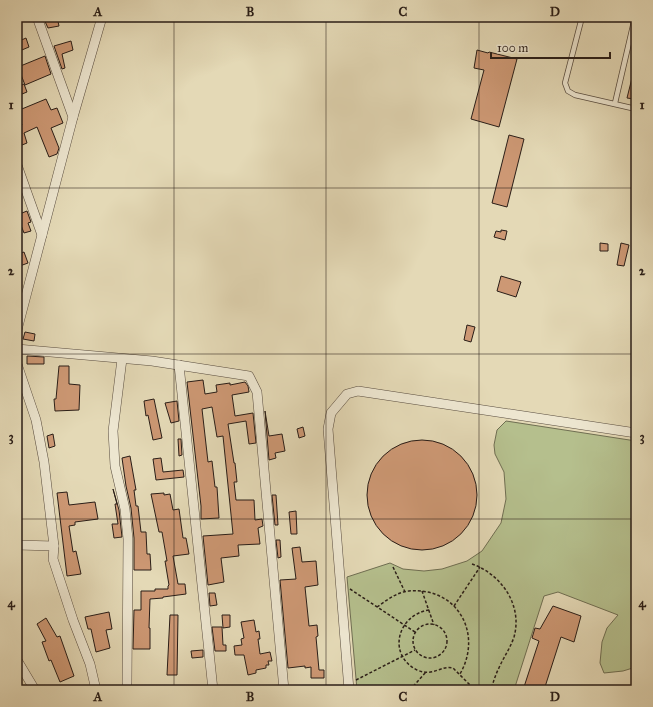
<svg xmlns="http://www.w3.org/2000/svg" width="653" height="707" font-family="'IM FELL Great Primer',serif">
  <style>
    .green { fill: #b5bf8d; stroke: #6f6e52 }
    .building { fill: #cd9874; stroke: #291d17 }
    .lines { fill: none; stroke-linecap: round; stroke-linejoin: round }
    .lane-casing { stroke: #584c3f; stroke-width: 6 }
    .street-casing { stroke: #584c3f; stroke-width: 10 }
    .path { stroke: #291d17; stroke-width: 1.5; stroke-dasharray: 3 2; stroke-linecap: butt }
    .lane { stroke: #ede6d0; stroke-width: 4.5 }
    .street { stroke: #ede6d0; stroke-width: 9 }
    .grid { fill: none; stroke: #291d17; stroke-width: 1; stroke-opacity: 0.55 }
    .neatline { fill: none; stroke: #291d17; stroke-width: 1.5 }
    .grid-label { font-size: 13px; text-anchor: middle; font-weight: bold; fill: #291d17 }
  </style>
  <rect width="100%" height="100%" fill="#e4d9b6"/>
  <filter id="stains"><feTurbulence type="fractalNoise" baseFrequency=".005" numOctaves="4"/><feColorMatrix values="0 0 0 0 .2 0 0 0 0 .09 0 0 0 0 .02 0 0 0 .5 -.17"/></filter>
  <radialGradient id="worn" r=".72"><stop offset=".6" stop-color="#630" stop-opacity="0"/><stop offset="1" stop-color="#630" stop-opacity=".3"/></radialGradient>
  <path class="green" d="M506,421L636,441V667L623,671L604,673L600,663L602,642L607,628L618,615L558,592L544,596L514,690H357L347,577L390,563L403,569L424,571L442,569L467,561L482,551L501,523L506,499L504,472L495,454L494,445L497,430Z"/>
  <g class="building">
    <path d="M43,17H57L59,26L48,28Z"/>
    <path d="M26,38L29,47L17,52V42Z"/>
    <path d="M71,41L73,50L62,54L65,68L62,69L54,46Z"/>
    <path d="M477,50L488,53L489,52L517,59L499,127L471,119L484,70L474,68Z"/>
    <path d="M45,56L51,74L25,85L18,67Z"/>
    <path d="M634,70L636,71V89L634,99L627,98Z"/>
    <path d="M24,84L27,92L17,96V87Z"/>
    <path d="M46,99L51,110L57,108L63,123L51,128L59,148L57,154L49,157L37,127L24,133L27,143L17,147V117L21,125H22L17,111Z"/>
    <path d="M509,135L524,139L507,207L492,203Z"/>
    <path d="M27,211L31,222L28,223L31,231L24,233L17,215Z"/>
    <path d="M501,230L507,231L505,240L494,237L496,231L501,232Z"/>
    <path d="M600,243L608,244V251H600Z"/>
    <path d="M621,243L629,245L624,266L617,265Z"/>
    <path d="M24,252L28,263L17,267V255Z"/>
    <path d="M501,276L521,282L516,297L497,291Z"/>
    <path d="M467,325L475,327L471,342L464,340Z"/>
    <path d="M25,332L35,334L34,341L23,339Z"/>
    <path d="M27,356L44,357V364H27Z"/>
    <path d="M59,366H69V384L80,385L79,410L55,411L54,399H56Z"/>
    <path d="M203,380L205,394L217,392L216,385L230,383V385L245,382L248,386L249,392L232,395L235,416L253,413L256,443L249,444L246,421L228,424L234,463H235L237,482H234L236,500H254L255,520L262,519L263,526L258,528L260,544L238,545L239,556L221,558L224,582L208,585L203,536L233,534L223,436L217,437L212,407L202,409L208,462L212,461L215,487H217L219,518L201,519V506L187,382Z"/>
    <path d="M154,399L162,438L153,440L148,415L146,416L144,401Z"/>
    <path d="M177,401L179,421L171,423L165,403Z"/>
    <path d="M265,411L269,436L282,434L285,451L275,453L276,458L269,460Z"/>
    <path d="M303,427L305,436L299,438L297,429Z"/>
    <path d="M53,434L55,446L49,448L47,436Z"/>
    <path d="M178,439H181L182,455L179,456Z"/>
    <circle cx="422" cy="495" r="55"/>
    <path d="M130,456L136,490H134L136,506H138L141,532H146L147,554H150L151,570H134V538L131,508L126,486L122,458Z"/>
    <path d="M161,458L163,472L183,470L184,477L156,480L153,459Z"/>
    <path d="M113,489L119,510L122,537L114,538L112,524H118L115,504H117Z"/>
    <path d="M67,492L69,505L95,502L98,519L75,522V525L69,526L73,552L76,551L81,574L67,576L57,493Z"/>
    <path d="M164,493V495L170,494L173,510L179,509L183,538H186L189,554L173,556L178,584H185L186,594L163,597V598L150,599L149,628H150V649H133L134,610H141V591H155V589H168V586L169,585L165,561H167L162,532H159L151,494Z"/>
    <path d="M272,495H276L278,525H275Z"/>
    <path d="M296,511L297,534H291L289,512Z"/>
    <path d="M276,540H280L281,557L278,558Z"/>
    <path d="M300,547L302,562L316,561L318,585L305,587L309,626L317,625L318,636L316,637L319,670H324V678H311V667L305,668V666L288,668L280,580L296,579L292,548Z"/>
    <path d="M209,593H215L217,605L210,606Z"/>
    <path d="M553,606L581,616L574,642L561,637L544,690H523L539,641L532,638L535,628L540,629Z"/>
    <path d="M109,612L112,629L106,630L110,648L96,652L91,629H88L85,617Z"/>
    <path d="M170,615H178L177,675H167Z"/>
    <path d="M222,615H230V627L223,628Z"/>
    <path d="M46,618L57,637L60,636L74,676L60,682L51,660L49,661L42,642L46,641L37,624Z"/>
    <path d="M254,620L256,632L259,631L260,639H258L260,654L270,652L272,661H268L269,665H266V668L256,670V673L248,675L244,655H235L234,646L242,645L241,639L244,638L241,622Z"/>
    <path d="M212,627H222L223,645H226V651H215Z"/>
    <path d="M203,650V657L192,658L191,651Z"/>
  </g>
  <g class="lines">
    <defs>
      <g id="lane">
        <path d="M582,17L565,83L568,91L575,95L636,109"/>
        <path d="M615,103L635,17"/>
      </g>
      <g id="street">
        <path d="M37,17L73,117"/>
        <path d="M17,165L42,235"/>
        <path d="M17,330L73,117L102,17"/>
        <path d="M17,349L152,361L249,376L257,392L284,690"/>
        <path d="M122,359L113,431L115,466L125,509L128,539L127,683"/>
        <path d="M17,364L36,420L44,462L54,546L53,559L73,620L90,664L96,690"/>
        <path d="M179,365L213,690"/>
        <path d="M17,545L54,546"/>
        <path d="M17,660L35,690"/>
        <path d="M349,690L328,429L331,413L347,394L358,391L636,433"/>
      </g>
    </defs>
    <use href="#lane" class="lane-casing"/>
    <use href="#street" class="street-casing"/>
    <g class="path">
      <path d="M472,564C501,574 523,605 514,637C510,649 503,658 498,670C495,676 493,683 491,690"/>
      <path d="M393,567L405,592"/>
      <path d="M350,589L415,632"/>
      <path d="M422,591L434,625"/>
      <path d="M454,606L480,567"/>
      <path d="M377,607C387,600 397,592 409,591C458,587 483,634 460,674"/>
      <path d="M429,610C397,615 387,655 417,670C433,677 441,665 453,668L475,690"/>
      <circle cx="430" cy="641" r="17"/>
      <path d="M356,680L415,650"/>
      <path d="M410,690L426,672"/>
    </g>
    <use href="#lane" class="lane"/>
    <use href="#street" class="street"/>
  </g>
  <path class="grid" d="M174,17V690M326,17V690M479,17V690M17,188H636M17,354H636M17,519H636"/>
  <rect width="653" height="707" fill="none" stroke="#e4d9b6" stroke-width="44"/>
  <path d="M491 52v6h119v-6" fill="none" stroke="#291d17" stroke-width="2"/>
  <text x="497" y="52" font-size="12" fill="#291d17" stroke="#ede6d0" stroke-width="3" paint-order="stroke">100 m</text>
  <rect x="22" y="22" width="609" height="663" class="neatline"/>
  <g class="grid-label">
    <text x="98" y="16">A</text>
    <text x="250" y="16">B</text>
    <text x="403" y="16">C</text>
    <text x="555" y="16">D</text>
    <text x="11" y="109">1</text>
    <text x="642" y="109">1</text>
    <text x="11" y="275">2</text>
    <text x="642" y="275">2</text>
    <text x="11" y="441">3</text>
    <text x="642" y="441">3</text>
    <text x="11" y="607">4</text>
    <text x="642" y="607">4</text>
    <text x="98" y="701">A</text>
    <text x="250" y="701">B</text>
    <text x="403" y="701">C</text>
    <text x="555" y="701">D</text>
  </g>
  <rect width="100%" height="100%" filter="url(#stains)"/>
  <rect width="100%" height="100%" fill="url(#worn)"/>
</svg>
